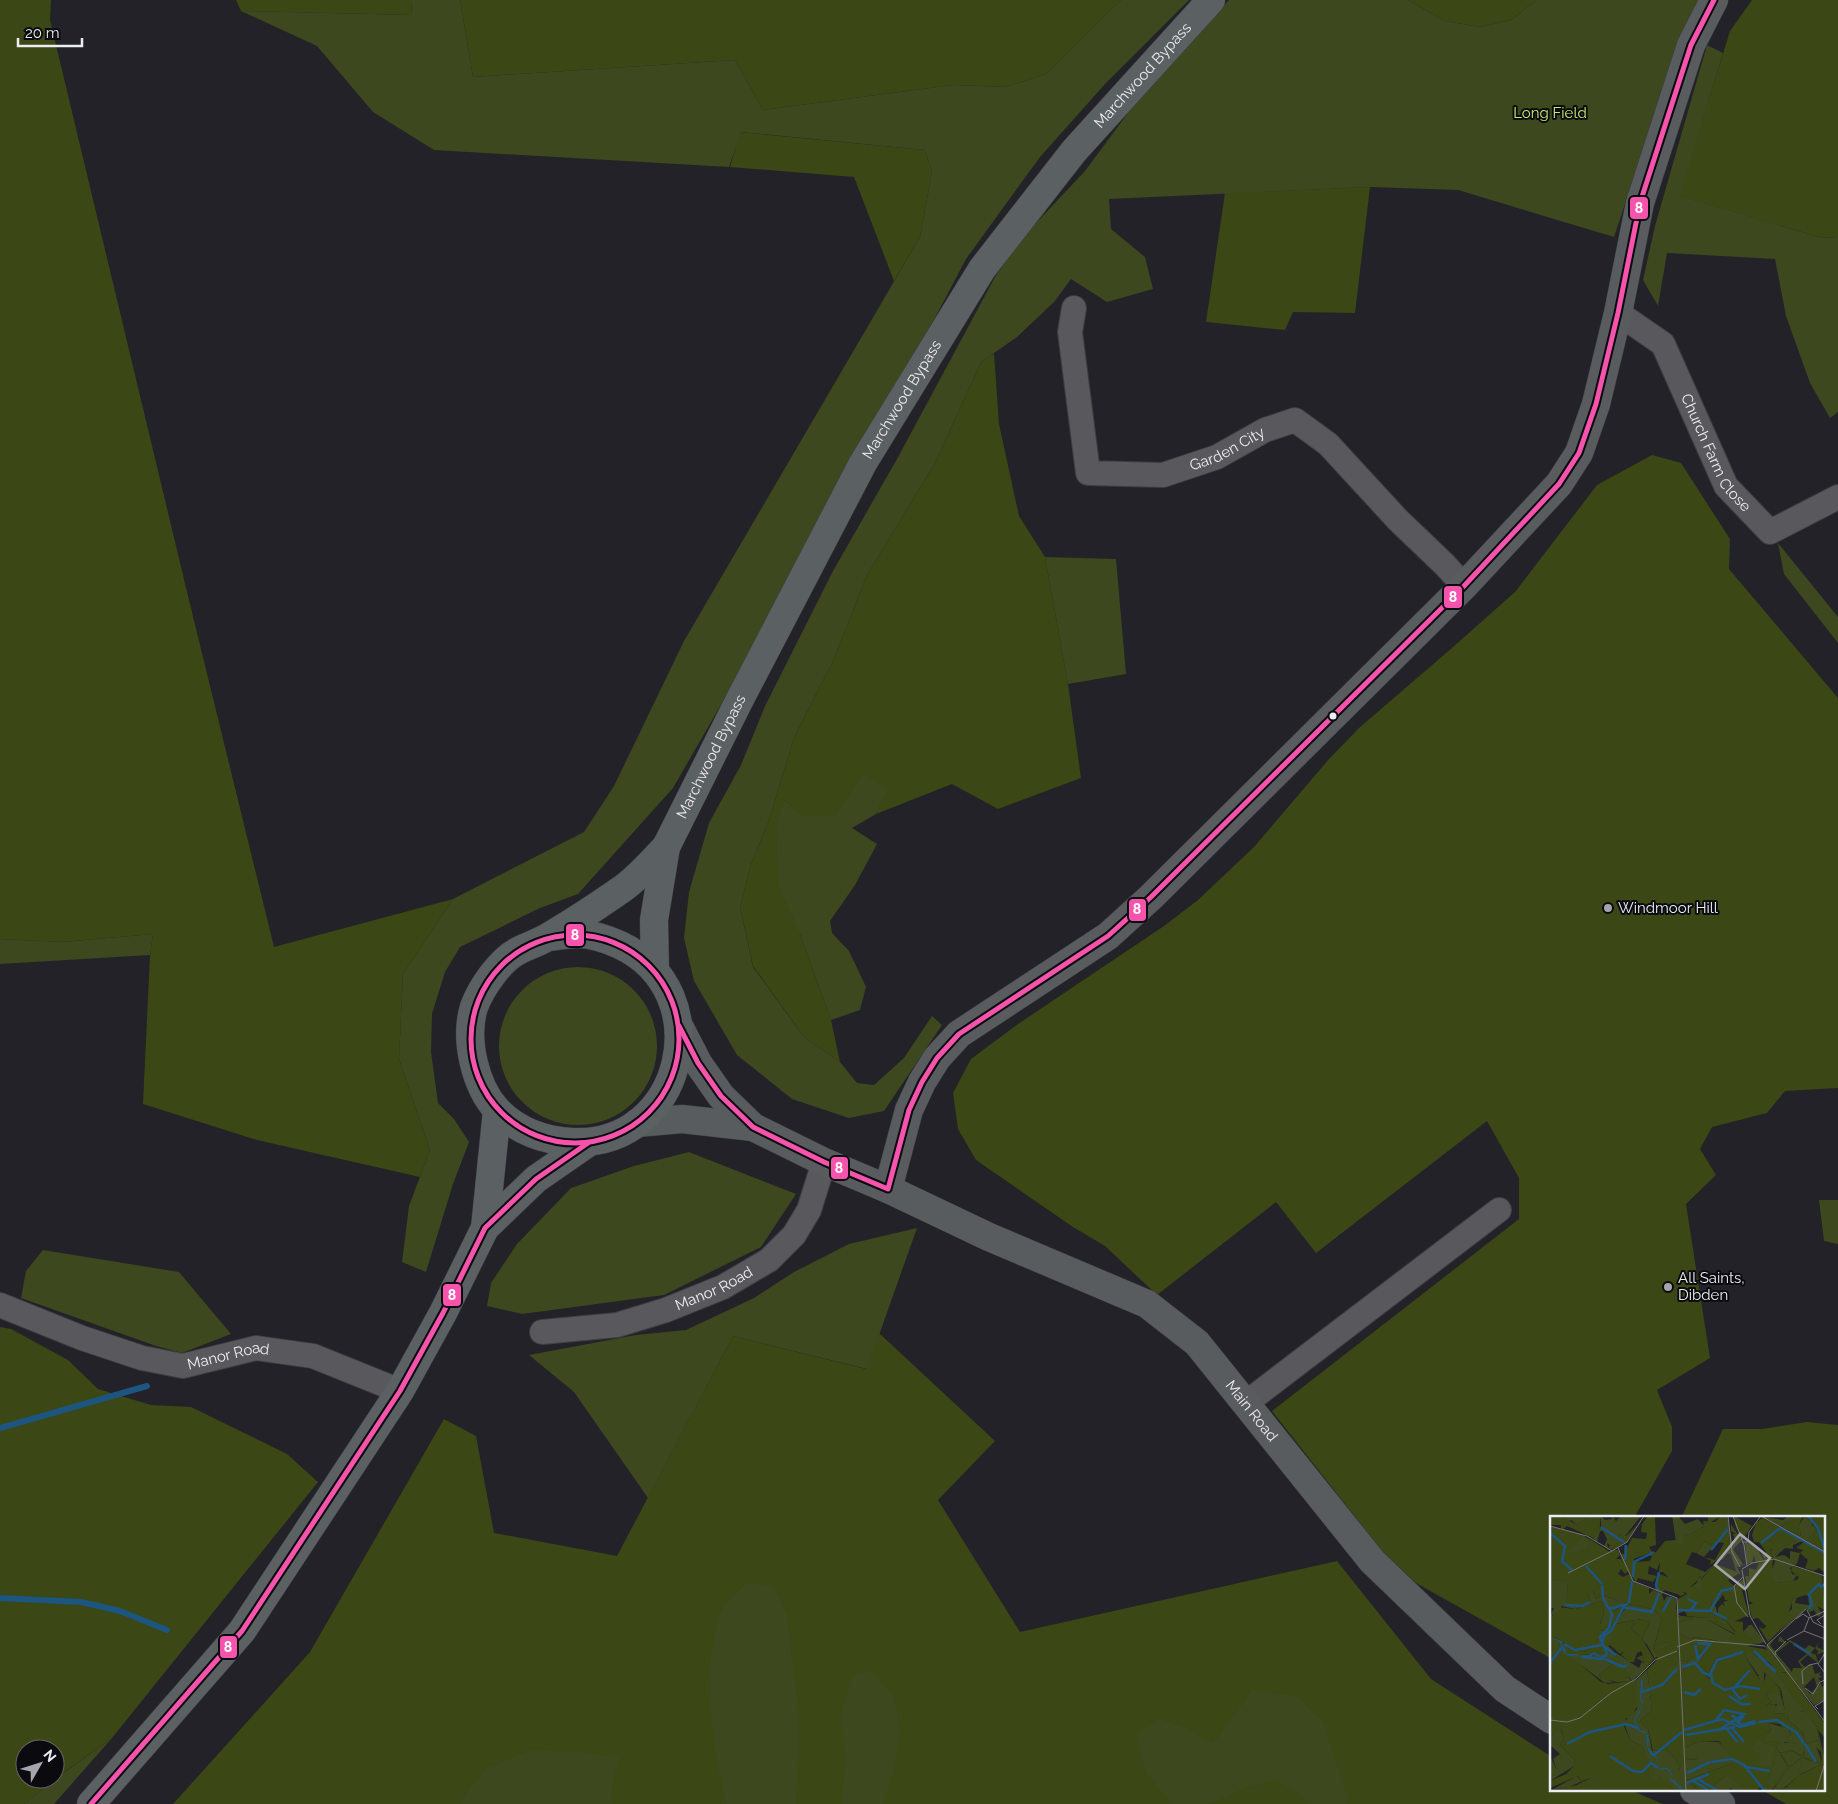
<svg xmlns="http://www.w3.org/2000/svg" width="1838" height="1804" font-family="Raleway,sans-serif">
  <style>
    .green { fill: #3b4714 }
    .forest { fill: #3d481e }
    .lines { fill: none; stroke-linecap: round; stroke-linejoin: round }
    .stream { stroke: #1d5581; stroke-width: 6 }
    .street-casing { stroke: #3d3d42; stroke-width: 26 }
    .secondary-casing { stroke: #3d3d42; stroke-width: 29 }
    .primary-casing { stroke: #3d3d42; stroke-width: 29 }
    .street { stroke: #58585d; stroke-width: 24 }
    .secondary { stroke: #595c5f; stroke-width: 28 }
    .primary { stroke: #5b6062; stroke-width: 28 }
    .bus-1-casing { stroke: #0a0a0f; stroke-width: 9 }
    .bus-1 { stroke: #f653ac; stroke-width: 5 }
    .bus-dot { fill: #ececf4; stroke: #0a0a0f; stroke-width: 2 }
    .poi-dot { fill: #a5a5ad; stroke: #0a0a0f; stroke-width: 2 }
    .labels { text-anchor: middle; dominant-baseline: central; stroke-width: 4; stroke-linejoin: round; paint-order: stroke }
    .street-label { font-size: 15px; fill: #ececf4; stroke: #0a0a0f }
    .park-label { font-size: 15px; fill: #caeb70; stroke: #0a0a0f }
    .poi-label { font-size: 15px; fill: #ececf4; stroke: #0a0a0f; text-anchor: start }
    .inset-river { fill: none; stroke: #1d5581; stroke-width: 2.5 }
    .inset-road { fill: none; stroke: #73737a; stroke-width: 1 }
    .view { fill: #a5a5ad; fill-opacity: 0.15; stroke: #a5a5ad; stroke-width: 2.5 }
    .inset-edge { fill: none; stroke: #ececf4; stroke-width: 2.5 }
    .line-badge { stroke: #0a0a0f; stroke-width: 2 }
    .badge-label { font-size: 14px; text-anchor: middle; font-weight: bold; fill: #fff }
  </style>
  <rect width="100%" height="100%" fill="#222228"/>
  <g class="green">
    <path d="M0,0H51L50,20L188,596L274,947L453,899L403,974L399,1059L430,1150L420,1177L257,1140L143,1104L150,955L153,934L63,942L0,939Z"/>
    <path d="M236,0H411L412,15L241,11Z"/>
    <path d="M460,0H1121L1046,74L1006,87L953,85L763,110L735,60L473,77Z"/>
    <path d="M1408,0H1537L1511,20L1480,27L1445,21Z"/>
    <path d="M1752,0H1838V237L1822,238L1679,196L1730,31Z"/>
    <path d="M740,132L925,150L932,172L920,237L894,281L854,177L730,167Z"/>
    <path d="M1370,187L1355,313L1293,312L1285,330L1206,322L1225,193Z"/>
    <path d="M994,353L999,424L1019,516L1045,557L1068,684L1081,778L998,809L952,784L876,814L887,789L835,816H800L785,800L800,934L831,1020L840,1062L804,1037L753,966L740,907L750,867L769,820L794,738L833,661L867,575L935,463L981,362Z"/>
    <path d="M1652,455L1681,463L1730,539L1729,569L1838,698V1088L1785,1091L1767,1113L1712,1127L1700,1149L1716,1175L1686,1204L1710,1358L1657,1390L1672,1427V1451L1634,1518H1552V1659L1416,1583L1382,1551L1272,1411L1519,1219V1178L1487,1121L1316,1253L1276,1202L1157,1295L1105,1246L1073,1227L976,1160L958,1129L953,1093L971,1059L1018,1024L1164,926L1198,900L1254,847L1329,759L1359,728L1453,647L1515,592L1597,485Z"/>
    <path d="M0,1327L11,1329L68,1360L98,1389L151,1405L191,1407L287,1454L318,1482L112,1738L55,1779V1749H25V1779H55L24,1804H0Z"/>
    <path d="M879,1333L995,1441L938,1500L1020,1632L1337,1561L1431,1679L1552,1757V1790H1630L1663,1804H173L310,1652L444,1419L476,1436L494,1533L617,1556L733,1336L866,1369Z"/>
    <path d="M1807,1422L1838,1425V1804H1786L1762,1790H1824V1518H1681L1723,1429H1762Z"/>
  </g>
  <g class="forest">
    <path d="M411,0H460L473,77L735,60L763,110L953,85L1006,87L1046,74L1121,0H1189L1105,84L1040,157L966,259L899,386L745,663L673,788L578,894L540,908L460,947L445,972L432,1014L431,1052L438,1103L454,1119L469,1142L453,1184L426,1272L402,1262L409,1206L430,1150L399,1059L403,974L453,899L584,832L614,786L684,641L920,237L932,172L925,150L741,132L729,167L434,150L373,112L317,46L241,11L412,15Z"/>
    <path d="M1229,0H1408L1445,21L1480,27L1511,20L1537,0H1700L1661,95L1614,237L1458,190L1370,187L1109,199L1111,229L1145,257L1153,289L1107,302L1071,279L1055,301L1017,337L981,362L935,463L867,575L833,661L794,738L769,820L750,867L740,907L753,967L804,1037L840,1062L857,1083L874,1085L904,1058L932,1016L942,1025L884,1111L849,1118L792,1099L737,1055L694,981L684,938L689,892L709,823L741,765L765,706L833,571L897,459L995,277L1022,238L1085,171L1142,94Z"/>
    <path d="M1707,45L1723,53L1680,196L1822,238L1838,237V412L1830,418L1810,383L1786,316L1775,259L1667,253L1658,306L1643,280L1655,226Z"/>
    <path d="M1778,543L1838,617V643L1784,574Z"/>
    <path d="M1045,557L1116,559L1126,674L1068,684Z"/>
    <path d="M863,775L888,789L876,814L852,828L877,844L855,885L830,921L832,933L849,951L866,987L860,1010L831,1020L800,934L778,884L776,824L785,800L801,816H835Z"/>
    <path d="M153,934L150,955L0,964V939L63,942Z"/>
    <circle cx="578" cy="1046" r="79"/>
    <path d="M689,1152L796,1194L761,1247L664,1295L522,1314L487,1306L491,1283L517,1244L571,1188L634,1166Z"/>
    <path d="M1819,1200H1838V1244L1824,1241Z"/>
    <path d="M917,1228L867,1369L733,1336L648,1498L574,1392L529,1355L636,1335L686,1330L754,1298L794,1272L849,1244Z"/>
    <path d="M43,1250L179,1272L231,1334L182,1353L156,1346L21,1298L26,1271Z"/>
    <path d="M747,1582L774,1588L787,1615L798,1707L799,1747L796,1804H726C713,1751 701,1673 718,1622C719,1617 720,1611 723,1607C729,1598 739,1590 747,1582Z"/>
    <path d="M872,1671C878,1679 886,1687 891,1695C908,1724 894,1775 883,1804H841L846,1760L840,1716L853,1675Z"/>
    <path d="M1252,1690L1296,1696L1323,1722L1348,1798L1346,1804H1310L1299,1794L1276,1780L1245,1788L1209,1804H1172L1146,1773L1136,1735L1160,1719L1187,1729L1213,1743L1230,1722Z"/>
    <path d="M112,1738L54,1804H24L50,1783Z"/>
    <path d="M531,1750L578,1752L619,1757L613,1781L611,1804H462V1800L486,1768Z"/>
  </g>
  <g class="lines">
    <g class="stream">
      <path d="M0,1428L147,1386"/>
      <path d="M0,1598L81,1602L120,1611L167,1630"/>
    </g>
    <defs>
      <g id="street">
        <path id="s1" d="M1074,308L1070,332L1088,473L1163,475L1217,457L1265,430L1295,420L1328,444L1398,520L1445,565L1464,586"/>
        <path id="s2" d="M1618,313L1663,344L1726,486L1770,532L1838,497"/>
        <path id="s3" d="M0,1305L82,1338L142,1358L183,1366L256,1348L313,1356L400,1391"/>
        <path id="s4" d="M542,1332L617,1325L666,1310L723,1287L769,1260L794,1235L809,1210L824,1162"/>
        <path d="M1246,1403L1499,1210"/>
      </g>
      <g id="secondary">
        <path id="s5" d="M679,1026L698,1063L721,1096L753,1127L824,1162L888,1189L989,1237L1147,1304L1197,1343L1372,1561L1505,1689L1552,1720"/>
        <path d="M637,1123L682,1119L753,1127"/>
        <path d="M888,1189L909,1110L922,1082L937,1058L959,1034L1108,936L1151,897L1464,586L1559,484L1579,453L1596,404L1618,313L1640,203L1691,45L1714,0"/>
        <path d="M1694,1790L1721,1804"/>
      </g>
      <g id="primary">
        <path d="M549,937C558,936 568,934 577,934C592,934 607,939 620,945C720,992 684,1147 573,1142C545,1141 517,1131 497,1110C475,1086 464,1039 474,1007C481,988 500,960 518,951C529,945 541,942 551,935C575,921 599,905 622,889C638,878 652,861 666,847"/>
        <path id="s6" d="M655,971L654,920L666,847L739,701L863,463L982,269L1074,151L1211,0"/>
        <path d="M485,1228L497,1110"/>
        <path d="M91,1804L242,1631L400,1391L443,1313L485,1228L536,1179L588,1143"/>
      </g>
    </defs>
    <use href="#street" class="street-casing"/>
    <use href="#secondary" class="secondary-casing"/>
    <use href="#primary" class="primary-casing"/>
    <use href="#street" class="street"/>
    <use href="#secondary" class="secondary"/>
    <use href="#primary" class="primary"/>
    <defs>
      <g id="bus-1">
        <circle cx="575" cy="1039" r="104"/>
        <path d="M679,1026L698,1063L721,1096L753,1127L824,1162L888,1189L909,1110L922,1082L937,1058L959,1034L1108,936L1151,897L1464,586L1559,484L1579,453L1596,404L1618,313L1640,203L1691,45L1714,0"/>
        <path d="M91,1804L242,1631L400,1391L443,1313L485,1228L536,1179L588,1143"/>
      </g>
    </defs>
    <use href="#bus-1" class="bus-1-casing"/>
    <use href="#bus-1" class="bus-1"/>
  </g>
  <circle class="bus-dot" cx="1333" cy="716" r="4.5"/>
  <g class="poi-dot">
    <circle cx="1608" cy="908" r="5"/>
    <circle cx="1668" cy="1287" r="5"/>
  </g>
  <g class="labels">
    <g class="street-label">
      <text stroke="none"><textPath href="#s6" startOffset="1036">Marchwood Bypass</textPath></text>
      <text stroke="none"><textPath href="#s6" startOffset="631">Marchwood Bypass</textPath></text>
      <text stroke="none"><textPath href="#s1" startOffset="311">Garden City</textPath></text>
      <text stroke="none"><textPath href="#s2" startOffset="176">Church Farm Close</textPath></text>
      <text stroke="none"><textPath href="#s6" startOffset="226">Marchwood Bypass</textPath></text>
      <text stroke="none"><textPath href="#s4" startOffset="179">Manor Road</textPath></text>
      <text stroke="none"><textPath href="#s3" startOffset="240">Manor Road</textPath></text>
      <text stroke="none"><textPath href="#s5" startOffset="709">Main Road</textPath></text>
    </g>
    <g class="park-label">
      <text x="1550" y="113">Long Field</text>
    </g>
    <g class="poi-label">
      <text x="1618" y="908">Windmoor Hill</text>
      <text x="1678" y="1278">All Saints,<tspan x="1678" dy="17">Dibden</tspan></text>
    </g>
  </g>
  <g transform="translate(1550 1516)">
    <rect width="275" height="275" fill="#222228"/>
    <path d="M0,0H11L27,9L37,0L42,5L45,0H51L49,16L43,22L17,10L13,13L33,19L21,34L26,37L40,25L35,20L60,36L64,34L58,32L70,18L76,20L88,9L76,27L70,22L73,28L64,34H68L70,39L66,43H71L73,48L70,38H75L74,30L76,34L82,22L96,23L97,17L91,16L92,8L98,0L105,1L106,29L99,31L102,36L84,43V46L100,45L102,40L97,39L106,36L115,25L126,24L132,31L135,17L139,19L154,10L153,5L165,6L171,0L177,1L179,12L175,15L179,13L180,32L177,37L180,35L181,38L176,37L172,42L168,40L170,42L160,49L161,45L154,41L165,44L174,27L167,26L163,31L155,25L146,37L142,36L136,48L155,56L149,54L153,56L147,61L152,59L139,72L150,65L165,48L190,57L178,64L184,70L194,63L195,74H192L199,99L185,105L193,106V116L209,127L197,130L219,134L236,156L231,157L238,158L275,208V222L268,214L275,244V275H216L209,267L210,272L205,275H194L176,259L158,275H149L137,264L183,247L169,225L149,226L136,231V241L148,243L136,244V249L128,253L126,243L116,234L103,235L98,213L90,205L102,194L97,154L108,143L104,136L121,128L116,126L103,135L112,102L102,93L78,88L65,104L67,108L84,104L81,113L91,121L82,113L85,106L87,103L100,106L92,123L104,143L96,153L91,151L94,146L86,142L93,139L91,135L87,137L84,146H79L71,139L74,135L70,138L60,129L58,131L54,129L50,121L57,115L49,114L47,127L43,129L26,133L13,126L12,132L9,131L11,124L0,120V100L1,103L4,96L10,95L9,91L25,93L52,85L54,97L50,108L58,109L59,113L63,96L76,87L53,79L46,83L43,75L38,78L40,84L32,90L14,88L18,78L17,67L0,64V10L11,13V9H0ZM110,46L109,56H113L118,61L109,58L105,74L111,77L103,74L99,78V72L83,65L79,58L73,61L68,58L71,53L75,58L78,55L86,66L88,62L103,66L107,60L98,58L99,50L107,54ZM135,65L127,78L133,75L137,78L128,83L127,98L135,95L137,100L158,102L160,96H156L161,95L162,86L173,78L175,84H179L173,86L175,90L172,88L168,92V99L162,96L159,102L175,104L186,116L165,104H158L185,118L179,122L184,128L146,121L140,123L129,117L128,107L144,102L126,100V82L117,80L114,85L112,78L114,74L127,78ZM146,129L150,137L156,133L149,148L158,157L167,142L184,139L190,135L191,137L169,145L160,163L142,148L133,153L134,157H125L120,162V155L126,148L131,144L137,146L146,138ZM201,137L220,147L236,172L230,173ZM195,140H199L216,159L214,165L211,166ZM238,173L252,194L250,196L235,195L230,174ZM229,175L233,184L234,194L227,193L225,188L216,189L222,186L216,179ZM225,193L246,198L254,195L259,201L255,211L249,213L240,206L237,198L223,197ZM260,202L267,211L269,224L256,227L251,213L256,212ZM219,207L230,208L235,214L239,213L240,219L230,228L226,224L216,226V218L221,215ZM235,226L255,229L253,240L241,234L230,237L226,231ZM269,226L264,229L271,236L272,246L254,241L256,228ZM242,235L252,241L239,251L231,239ZM254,242L264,246L272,248L250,259ZM238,254L246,262L235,272L222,274ZM184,0L202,10L191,23L185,9ZM239,0H253L249,9L255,2L259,4L255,0H275V34L256,24L267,14L262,7L261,12L250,14L251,20L231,11L237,5L241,7ZM212,2L230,11L215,26L218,24L232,32L224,39L222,33L220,35L223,42L215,45L212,39L216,36L209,26H204L202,19L206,7ZM229,13L246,21V25L234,32L220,24ZM255,25L275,37L274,56L269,52L264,55L255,52L258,44L250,37L253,34L246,32ZM195,27L205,28L214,45L206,47L204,39L202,47L197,48ZM223,43L222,54L227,67L247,64L249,61L241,55L242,50L272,59L275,94L262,88L259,78L243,83L239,96L244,100L218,126L209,111L214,113L216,110L208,102L202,103L199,89L203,87L199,85L195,60H199V52L206,54L209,47ZM0,128H5V135L25,144L51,166L58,168L86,164L88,189L80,203L76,202L74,210L80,224L92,230L100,246L93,255L102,249L106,257L126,275H0L27,269L42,261L31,265L28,260L0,272V265L16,258L24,250L25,244L10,229L14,222L11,213L0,222ZM53,129L65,138L31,139L15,137L16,130L37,136L38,132ZM64,147L74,153L80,160L68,166L52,163L49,159Z" fill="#3b4714" fill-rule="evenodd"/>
    <path d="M11,0H45L42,6L51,11V0L55,4L62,3V0L66,5L71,0H91L75,20L78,24L70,18L68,20L73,23L76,27L68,22L61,30L57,27L58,32L54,30L57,23L53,15H50L47,26L43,22L50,12L42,6L37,1L27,9L21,4L17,11L19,5ZM122,0H128L135,8L148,3L153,9L158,6V0H171L139,19L135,18L133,30L142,35L128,29L126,26ZM173,0H177L182,25L185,24L183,18H186L181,15V8L191,23L201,11L195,20L196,24L193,23L183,33L193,48H190L194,49L195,47V49L187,51L191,59L186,55L180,35L173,43L168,45V39L172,42L180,32L179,13L175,15L177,1ZM209,0L233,4L239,0L242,8L237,5L231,11L251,20L249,9L255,0L267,14L257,24L275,34V37L255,24L243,29V33L235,32L225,41L234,39L240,43V35L250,37L247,48L240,52L242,58L247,59L243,65L226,67L220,57L225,46L220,35L224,33L225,38L231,32L218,24L211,28L230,11ZM229,13L246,21V25L234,31L220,24ZM33,19L40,25L37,29L40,35L48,27L40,36L37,30L26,37L21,35L16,42V38ZM155,25L163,31L154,41L146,37ZM166,47L151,63V79L145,70L148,64L134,76H133L135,78L131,80L127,78L138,62L129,53L139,61L128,78L152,60L147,61L152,56L144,53L145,52L155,56ZM0,64L17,66L18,78L15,88L26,91L40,84L38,77L43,75L46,83L53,79L71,86L53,78L69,84L71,78L62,71L72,77L76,71L70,65L76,70L81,64L75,74L88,79L81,77L80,81V77L74,75L70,84L84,88L89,80L85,88L94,89H86L76,86L63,96L59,113L58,109H50L54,97L52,85L25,93L11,90V95L2,99V105L13,101L3,106L6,112L2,107L0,100L4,92H0ZM275,64L269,68H275L271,72L269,69L258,80L262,88L266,84L263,89L268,84L266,88L272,98L268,101L264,94L260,96L256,93L227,118L243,100L238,97L242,93V84L247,81L245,87L259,89L258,80L253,78H258L268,69ZM168,66L173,69L168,67L160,83L162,86L170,75L173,74L164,86L178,72L191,73L186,77L175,76L165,89L168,99L162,96L160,101L175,104L185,116L165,104H158L185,119L179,122L185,128L146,121L140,123L129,117L128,107L144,102L131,101L117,96L113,99L104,92L125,98L126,91L127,98L131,100L158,102L160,96L154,97L152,96L161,95L162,87L158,83ZM78,88L102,93L112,102L103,134L116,126L122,128L104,136L108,139L105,143L96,127L79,142H78L95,127L92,123L100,106L88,103L85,106L82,113L91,122L81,113L84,104L65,108ZM199,109H202L215,126L208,128L193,116ZM49,114L57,115L51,121L52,125L65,136L52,130L38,132L37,136L17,131L15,136L31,139L66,137L89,152L92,145L96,153L82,165L74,153L64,147L49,159L51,162L64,166L79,161L81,165L55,167L24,144L6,136V141L2,138L5,128H0V120L11,124L9,131L15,126L26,133L47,127ZM230,120L236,127L240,124L255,133L259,129L265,132L269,126L267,131L275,135L267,139L268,135L265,132L261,137L266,139L268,147L258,139L250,146L255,151L262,148L265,158L271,156L269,159L273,161L268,162L270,165L267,171L264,161L254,171L260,178L271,167L272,171L275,169V184L264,189L237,158L233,159L230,157H236L220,135H206L218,134L215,131L225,123L220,129L225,135L235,127L228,125ZM240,126L257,138L248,145L252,152H243L242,156L226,137ZM146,128L150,137L156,133L149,148L158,157L167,142L188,138L189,132L192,136L185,141L169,145L161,163L141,148L133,153L134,157H125L120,163L119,154L131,144L137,146L146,138ZM198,135L220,148L253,194L250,196L255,195L267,211L269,224L256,227L252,215L240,206L237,198L223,197L227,188L216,189L222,186L216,179L229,174L235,195L231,173L214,155V165L208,167L210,162L206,163L209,160L195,140ZM97,154L102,194L90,205L98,213L102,235L116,234L126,243L129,253L136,244L148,243L136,242V231L149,226H169L183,244V247L137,264L149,275H126L106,258L109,264L105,265L101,262L105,257L102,249L93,255L99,246L92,230L80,224L74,206L87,193L86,164ZM219,207L239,213L240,219L233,227L242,226L235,225L244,216L247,218L255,226L243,227L255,228L253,240L241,234L230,237L226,231L230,228L226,225L216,226V218L221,215ZM10,212L14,222L10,229L25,244L24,250L0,265V240L7,254L3,243L10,238L0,229V222ZM208,223L225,232L222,251L205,249L211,238L201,234ZM269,225L270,234L266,230L272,246L254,241L255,228ZM226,233L238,251L221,272L217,265L225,247ZM242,235L252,241L239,251L231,238ZM253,242L264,246L272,248L249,259ZM253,242L247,261L234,272L222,275L238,253L242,257L240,252ZM44,258L47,265L43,261L49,270V275L42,261L21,270L20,275L18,271L0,275L27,260L31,265ZM176,259L187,266L194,275H180L183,271L178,275H158Z" fill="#3d481e" fill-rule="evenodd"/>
    <path d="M0,122L9,124L14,127H11L16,134V138H28L31,140L35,139L37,140L44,136L51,140L58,138H65L70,140L89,161L93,166L91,184L93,185V188L90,196L85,204L90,214L91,215H94L96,216L99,223L98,231L107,242L109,253L114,252H118L122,258L120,262L126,266L128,270H131L132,275L120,263L121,258L117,253L109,254L107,243L100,238L97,230L96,217L91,216L88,214L84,204L93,188L90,184L91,164L71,140L59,138L52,142L43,138L41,141H31L29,139L20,140L15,138L9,125Z" fill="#1d5581"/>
    <path class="inset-river" d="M258,0L268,12L275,34M51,11L75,27M230,12L275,37M0,17L15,30L12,45L22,54M211,27L230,12M161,34L178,13M75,44L76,29M36,50L52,68M83,61L84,46L104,36M52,69L53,82L62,98L59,112L50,121L57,138M108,75L106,69L109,56M138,83L146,87L140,95M79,87L82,65M15,89L33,90L40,86M72,91L102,96L109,77M58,93L78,88M258,93L262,88L259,78L269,68L271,71L275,68M128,94L162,95M113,95L121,81M160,95L171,75L183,72M163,96L177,103M14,128L25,134L52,129L66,139M52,128L54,120L61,115L73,92M244,128L260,138M145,129L148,143L160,128L147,127M204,135L226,156M31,141L52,143L57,138M55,143L73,151L77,149M0,147L12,131M132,151L145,147L153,157L160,159L167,144L193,136M161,158L163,167L175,174L190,170L210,173M182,174L200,154M183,174L190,183L197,179M92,176L112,169L127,153M134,176L144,179L151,173M179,180L191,188H201M182,199L189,205L194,200M166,204L174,194L194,198L169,214M185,204L192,209L205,205M208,206L227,204L247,217L254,228M182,212L194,226M177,213L187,226M134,214L172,203L190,211L206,207M135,219L185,211M17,228L40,216L76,208L88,212M255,228L266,246M104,239L132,216M60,240L83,255L92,256L101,247L108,252M161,246L182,243L194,249L213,273L217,275M197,251L220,255M137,257L160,246M148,263L168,275M142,264L158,274M137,267L159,258"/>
    <path class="inset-road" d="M178,0L182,36L190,51M183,0L194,29L197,50M211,0L275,36M0,10L37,20L62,35L77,26L94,0M192,26H198L199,16L210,1M68,32L83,65L127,82L136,275M192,53L202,47L224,43L275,60M192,54L200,100L216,128M18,57L62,35M193,61L184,70L187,87L198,101M257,94L263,106L275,112M246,103L253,98L259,102M271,108L267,104L275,99M254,115L275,123M237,124L254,115L259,102L275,95M217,129L256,93M217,129L275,206M127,131L145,124L215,130M275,137L268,148L275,157M226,139L225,136L236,125M253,168L252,155L259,149L268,147M255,172L263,178L270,166L275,164M268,193L265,190L275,184M0,204L17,206L30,202L61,177L86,163L105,144L127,135M266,275L275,247"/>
    <path class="view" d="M190,18L220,42L195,73L165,49Z"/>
    <rect width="275" height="275" class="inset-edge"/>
  </g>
  <g class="line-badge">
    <rect x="1629" y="196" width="20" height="24" rx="5" fill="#f653ac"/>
    <rect x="1443" y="585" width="20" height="24" rx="5" fill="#f653ac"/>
    <rect x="1128" y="898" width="19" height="24" rx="5" fill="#f653ac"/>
    <rect x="565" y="923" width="20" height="24" rx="5" fill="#f653ac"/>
    <rect x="830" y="1156" width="19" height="24" rx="5" fill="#f653ac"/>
    <rect x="442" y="1283" width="20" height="24" rx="5" fill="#f653ac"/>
    <rect x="219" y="1635" width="19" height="24" rx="5" fill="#f653ac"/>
  </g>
  <g class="badge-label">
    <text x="1639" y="213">8</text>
    <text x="1453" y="602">8</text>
    <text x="1137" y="914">8</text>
    <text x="575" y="940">8</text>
    <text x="839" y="1173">8</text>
    <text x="452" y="1300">8</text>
    <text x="228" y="1652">8</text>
  </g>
  <g transform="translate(40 1764) rotate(51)"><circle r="24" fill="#0a0a0f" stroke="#64646b"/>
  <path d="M0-4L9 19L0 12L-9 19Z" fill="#a5a5ad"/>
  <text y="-8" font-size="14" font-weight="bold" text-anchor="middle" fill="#ececf4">N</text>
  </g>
  <path d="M18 38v8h64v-8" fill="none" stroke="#ececf4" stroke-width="2.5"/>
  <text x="25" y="38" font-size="15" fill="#ececf4" stroke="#0a0a0f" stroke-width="4" paint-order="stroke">20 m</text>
</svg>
